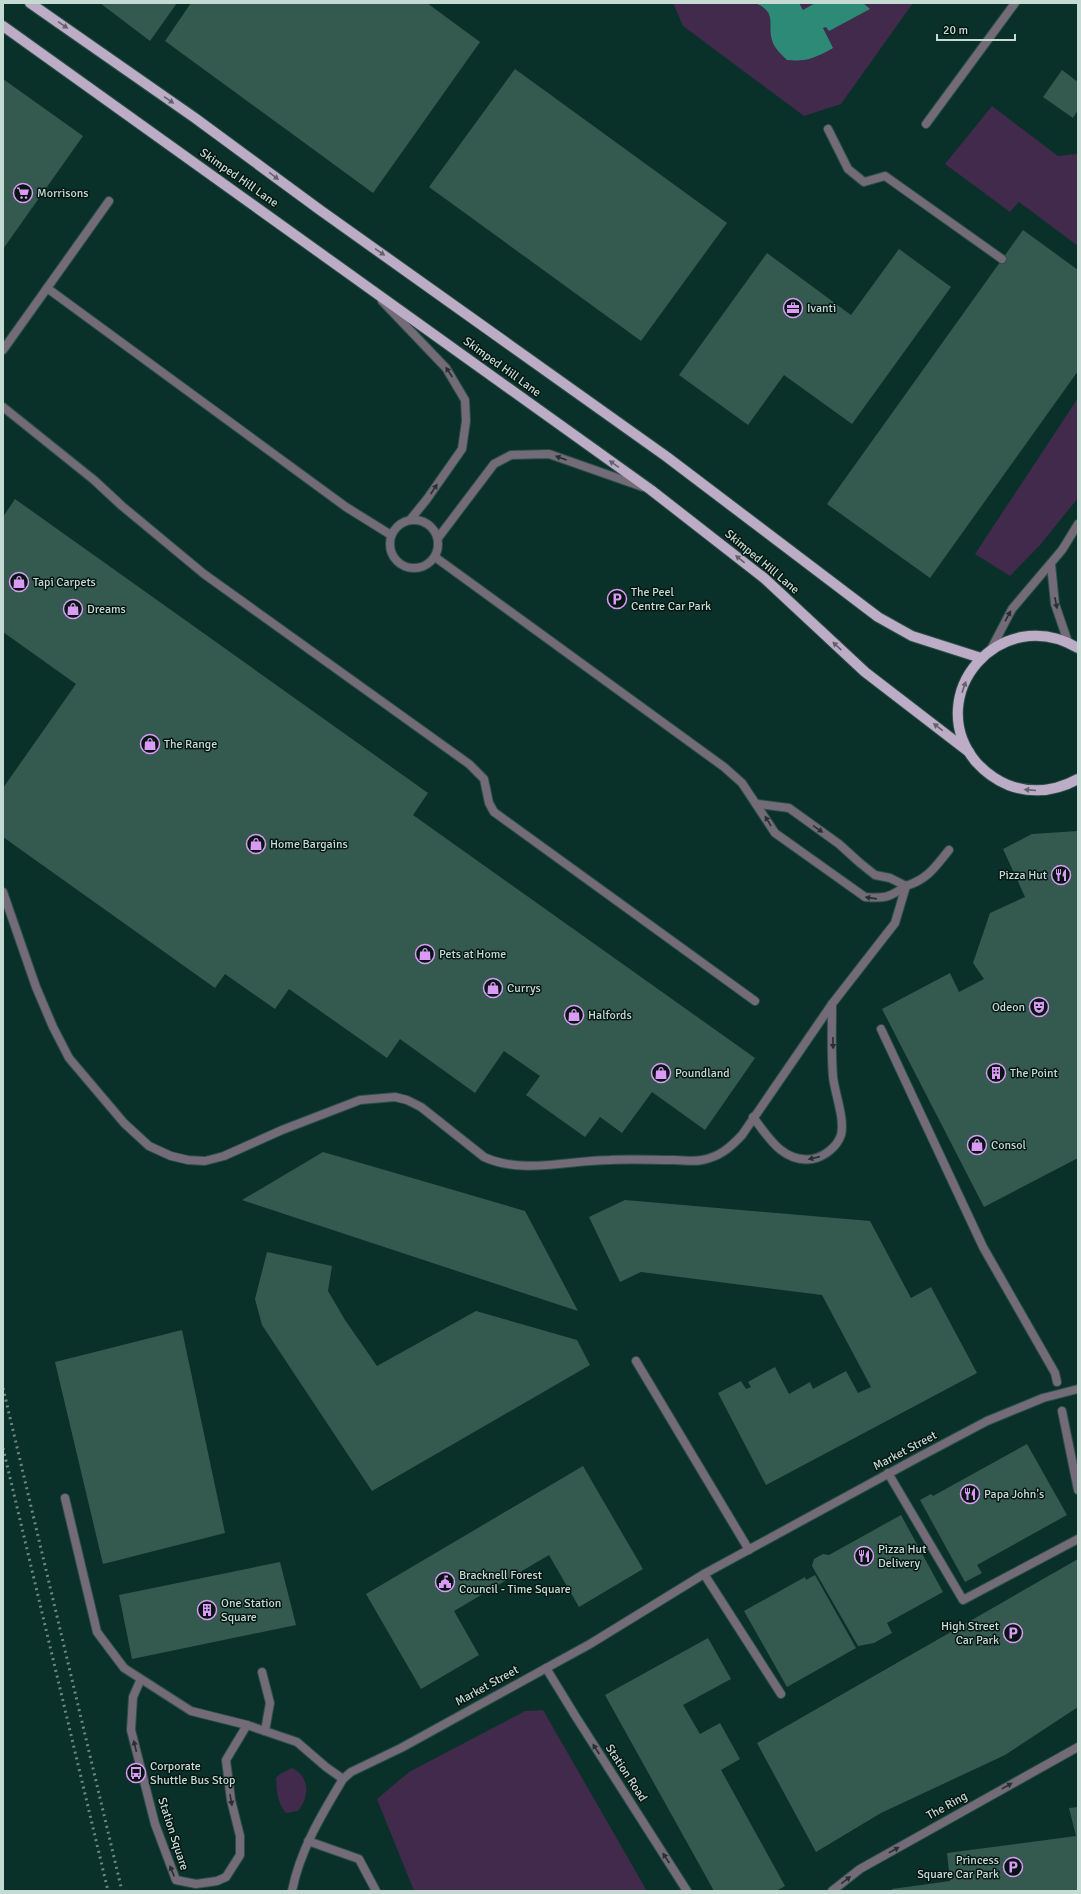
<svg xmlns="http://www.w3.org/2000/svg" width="1081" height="1894" font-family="Signika,sans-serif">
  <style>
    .green { fill: #412a4b }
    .water { fill: #2d8a76 }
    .building { fill: #345a50 }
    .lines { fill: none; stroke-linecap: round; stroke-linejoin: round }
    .service-casing { stroke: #2b4f48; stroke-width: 10 }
    .pedestrian-casing { stroke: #2b4f48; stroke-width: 10 }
    .minor-casing { stroke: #2b4f48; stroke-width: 10 }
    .tertiary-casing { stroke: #2b4f48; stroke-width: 10 }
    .primary-casing { stroke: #2b4f48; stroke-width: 12 }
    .service { stroke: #736b77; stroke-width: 8 }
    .pedestrian { stroke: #736b77; stroke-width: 8 }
    .minor { stroke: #736b77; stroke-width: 8 }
    .tertiary { stroke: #736b77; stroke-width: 8 }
    .primary { stroke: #bdacc5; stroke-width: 10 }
    .rail { stroke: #6a8881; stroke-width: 3; stroke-dasharray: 2 4; stroke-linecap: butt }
    .oneway { fill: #62616c }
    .oneway2 { fill: #273030 }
    .labels { text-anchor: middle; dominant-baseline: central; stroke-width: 3; stroke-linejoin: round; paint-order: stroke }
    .street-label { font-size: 12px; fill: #c5dad3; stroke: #061612 }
    .poi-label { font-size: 12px; fill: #c5dad3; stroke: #061612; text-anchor: start }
  </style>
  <rect width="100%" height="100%" fill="#093129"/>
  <g class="green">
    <path d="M673,3H913L841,104L804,116L683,26Z"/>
    <path d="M992,106L1058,156L1076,154L1078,152V246L1019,202L1010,212L945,164Z"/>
    <path d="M1078,398V498L1040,545L1010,576L975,554Z"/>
    <path d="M543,1710L647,1891H414L377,1799L409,1772L525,1711Z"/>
    <path d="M292,1768C310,1777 310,1796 298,1811L286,1813C277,1802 277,1792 276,1778L280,1774Z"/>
  </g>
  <path class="water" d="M755,3H799L803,10L815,3H863L870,9L829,31L826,27L823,28L833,48C815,58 807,62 787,60C781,54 774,48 772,40C767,25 778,12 755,3Z"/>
  <g class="building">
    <path d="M100,3H177L150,41Z"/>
    <path d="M191,3H427L480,42L373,193L165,41Z"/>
    <path d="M515,69L727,223L641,341L429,187Z"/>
    <path d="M1062,70L1078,82V110L1073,118L1043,97Z"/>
    <path d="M3,79L83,136L3,249Z"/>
    <path d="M1023,230L1078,270V371L930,578L827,504Z"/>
    <path d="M899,249L951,287L852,424L784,375L748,425L679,375L767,253L851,315Z"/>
    <path d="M15,499L428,793L413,815L755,1058L705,1130L652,1092L622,1133L600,1117L585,1137L526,1095L540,1076L504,1051L475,1093L400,1039L387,1058L289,989L275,1009L225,974L215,988L3,837V788L76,684L3,632V517Z"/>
    <path d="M1078,831V1158L984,1207L882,1009L950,973L959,992L984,979L973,963L990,913L1025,897L1003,849L1032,834Z"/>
    <path d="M323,1152L525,1211L578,1311L242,1200Z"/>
    <path d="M625,1200L870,1221L911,1298L931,1287L977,1373L766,1485L718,1393L741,1381L746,1389L751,1387L748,1382L775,1367L789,1394L810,1382L813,1389L846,1371L858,1393L871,1387L822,1295L641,1272L620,1282L589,1217Z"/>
    <path d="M267,1252L332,1266L328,1291L345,1320L377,1366L476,1311L577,1340L590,1365L372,1491L262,1325L255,1299Z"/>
    <path d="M182,1330L225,1533L103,1564L55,1362Z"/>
    <path d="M1027,1444L1067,1515L977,1565L982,1573L965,1582L920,1500L931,1494L933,1496Z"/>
    <path d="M583,1466L643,1569L579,1607L549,1555L454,1611L479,1655L421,1689L366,1594Z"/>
    <path d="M901,1515L943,1592L887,1623L892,1633L874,1643L858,1646L812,1566L814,1559L823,1554L829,1555Z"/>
    <path d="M1078,1559V1707L1005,1755L881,1813L816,1852L757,1743Z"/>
    <path d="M280,1562L296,1625L132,1659L119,1595Z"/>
    <path d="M815,1575L856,1648L787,1687L744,1611L805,1577L806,1580Z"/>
    <path d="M708,1638L731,1679L683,1705L700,1734L720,1723L740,1759L721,1770L785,1886L776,1891H714L605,1695Z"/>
    <path d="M1078,1807V1891H892V1889L950,1881L947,1853L1076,1836L1069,1808Z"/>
  </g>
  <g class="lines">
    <defs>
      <g id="service">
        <path d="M926,124L1015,3"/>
        <path d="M828,129L848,169L864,182L885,176L1002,259"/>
        <path d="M47,288L346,507L391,535"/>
        <path d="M382,301L446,368L465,400L466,421L462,449L427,499L410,520"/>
        <path d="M3,350L109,201"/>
        <path d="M3,407L94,480L122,506L204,574L469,764L484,779L489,803L494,812L755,1001"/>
        <circle cx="414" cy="544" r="24"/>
        <path d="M438,538L494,464L511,455L549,454L643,487"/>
        <path d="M435,557L724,767L742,783L775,833L865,897C885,899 890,897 906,886"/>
        <path d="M1051,564L1055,604L1068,642"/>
        <path d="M990,651L1012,609L1062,550L1078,524"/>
        <path d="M758,804L789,808L839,844L860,863L875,875L890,878L906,886"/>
        <path d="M3,892L36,987L53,1027L69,1058L124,1123L149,1146L171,1156L188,1160L205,1161L224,1156L282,1130L360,1100L395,1097L407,1100L421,1107L484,1157C523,1175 569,1160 610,1160C632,1159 653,1160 674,1160C683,1160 693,1162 702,1160C719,1157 730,1148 742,1135L832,1004L895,923L906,886"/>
        <path d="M753,1117C768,1137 783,1163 812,1159C824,1157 837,1147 841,1135C845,1119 835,1094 833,1077C831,1053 832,1028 832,1004"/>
        <path d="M888,1473L963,1600L1078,1539"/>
        <path d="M65,1498L97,1632L124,1668L191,1711L247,1725L297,1742L326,1767L343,1779"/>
        <path d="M704,1574L781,1694"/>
        <path d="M262,1672L270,1703L265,1731"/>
        <path d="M140,1681L133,1697L131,1730L155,1824L176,1880L196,1884L217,1881L226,1877L240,1855V1836L231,1800L226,1760L247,1725"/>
        <path d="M308,1841L359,1859L376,1891"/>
      </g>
      <g id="pedestrian">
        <path d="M881,1029L983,1247L1055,1373L1057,1382"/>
        <path d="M1062,1411L1078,1490"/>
      </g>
      <g id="minor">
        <path d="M906,886C928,879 935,867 949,850"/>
        <path d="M636,1361L749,1550"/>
        <path d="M546,1668L576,1717L687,1891"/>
      </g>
      <g id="tertiary">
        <path d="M292,1891C300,1850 322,1814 343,1779L351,1772L401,1748L590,1644L704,1574L919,1457L987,1421L1043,1398L1078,1389"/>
        <path d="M832,1891L860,1869L1078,1747"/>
      </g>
      <g id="primary">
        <path d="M30,3L195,118L320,210L667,457L878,617L912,636L981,658"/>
        <path d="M3,26L651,490L764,578L865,672L969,752"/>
        <path d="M1078,648C1001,602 921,695 976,762C985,772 996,780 1008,785C1032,794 1056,791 1078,779"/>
      </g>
    </defs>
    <use href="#service" class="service-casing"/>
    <use href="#pedestrian" class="pedestrian-casing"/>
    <use href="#minor" class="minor-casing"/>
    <use href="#tertiary" class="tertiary-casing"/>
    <use href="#primary" class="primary-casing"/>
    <use href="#service" class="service"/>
    <use href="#pedestrian" class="pedestrian"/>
    <use href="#minor" class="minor"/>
    <use href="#tertiary" class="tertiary"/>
    <use href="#primary" class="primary"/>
    <g class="rail">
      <path d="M3,1388L122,1891"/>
      <path d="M3,1448L108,1891"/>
    </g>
  </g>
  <defs><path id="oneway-solid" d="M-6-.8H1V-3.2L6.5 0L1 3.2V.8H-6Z"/></defs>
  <g class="oneway">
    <use href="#oneway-solid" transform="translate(63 25) rotate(34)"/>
    <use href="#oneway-solid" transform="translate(169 100) rotate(35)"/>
    <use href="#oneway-solid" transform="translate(274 176) rotate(37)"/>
    <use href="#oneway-solid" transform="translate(380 252) rotate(35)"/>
    <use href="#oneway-solid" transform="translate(614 464) rotate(-145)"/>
    <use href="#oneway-solid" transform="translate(740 559) rotate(-141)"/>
    <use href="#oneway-solid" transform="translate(837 646) rotate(-137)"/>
    <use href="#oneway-solid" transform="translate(964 687) rotate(-71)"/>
    <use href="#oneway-solid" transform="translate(938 727) rotate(-142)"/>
    <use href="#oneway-solid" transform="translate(1030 790) rotate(-175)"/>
  </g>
  <g class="oneway2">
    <use href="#oneway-solid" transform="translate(449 372) rotate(-124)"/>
    <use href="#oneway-solid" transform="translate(561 458) rotate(-160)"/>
    <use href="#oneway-solid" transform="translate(434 489) rotate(-56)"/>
    <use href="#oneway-solid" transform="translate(1056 603) rotate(79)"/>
    <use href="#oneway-solid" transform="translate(1008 616) rotate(-61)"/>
    <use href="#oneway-solid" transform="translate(768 821) rotate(-121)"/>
    <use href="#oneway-solid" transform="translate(818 829) rotate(35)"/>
    <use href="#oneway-solid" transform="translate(871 898) rotate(-172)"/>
    <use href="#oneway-solid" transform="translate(833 1043) rotate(89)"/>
    <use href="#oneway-solid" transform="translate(814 1158) rotate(167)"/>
    <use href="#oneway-solid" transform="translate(135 1746) rotate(-104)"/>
    <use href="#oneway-solid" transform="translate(596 1749) rotate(-123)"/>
    <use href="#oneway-solid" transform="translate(1007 1786) rotate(-29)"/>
    <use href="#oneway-solid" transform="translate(231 1800) rotate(80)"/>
    <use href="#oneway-solid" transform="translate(894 1850) rotate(-29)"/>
    <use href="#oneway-solid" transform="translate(666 1858) rotate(-123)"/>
    <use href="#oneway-solid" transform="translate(172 1871) rotate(-113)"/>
    <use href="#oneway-solid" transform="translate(846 1880) rotate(-37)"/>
  </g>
  <defs>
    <symbol id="supermarket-ring" viewBox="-11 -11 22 22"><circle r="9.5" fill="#061612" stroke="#db9af6" stroke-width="1.5"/><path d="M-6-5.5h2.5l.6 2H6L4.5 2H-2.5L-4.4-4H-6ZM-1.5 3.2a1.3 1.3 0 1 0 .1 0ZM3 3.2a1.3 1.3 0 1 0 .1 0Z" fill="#db9af6"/></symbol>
    <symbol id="office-ring" viewBox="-11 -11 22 22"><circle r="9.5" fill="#061612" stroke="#db9af6" stroke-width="1.5"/><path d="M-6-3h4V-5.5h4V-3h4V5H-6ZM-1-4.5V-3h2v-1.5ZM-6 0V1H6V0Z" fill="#db9af6"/></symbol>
    <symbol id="shop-ring" viewBox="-11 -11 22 22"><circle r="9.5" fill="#061612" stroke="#db9af6" stroke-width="1.5"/><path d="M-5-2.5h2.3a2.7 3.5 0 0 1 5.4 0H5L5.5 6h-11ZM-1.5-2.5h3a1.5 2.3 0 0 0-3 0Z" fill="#db9af6"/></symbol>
    <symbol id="parking-ring" viewBox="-11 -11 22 22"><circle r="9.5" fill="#061612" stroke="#db9af6" stroke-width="1.5"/><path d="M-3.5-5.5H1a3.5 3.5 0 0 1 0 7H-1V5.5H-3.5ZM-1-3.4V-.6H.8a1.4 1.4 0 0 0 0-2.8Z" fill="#db9af6"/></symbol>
    <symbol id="restaurant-ring" viewBox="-11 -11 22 22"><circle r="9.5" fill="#061612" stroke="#db9af6" stroke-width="1.5"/><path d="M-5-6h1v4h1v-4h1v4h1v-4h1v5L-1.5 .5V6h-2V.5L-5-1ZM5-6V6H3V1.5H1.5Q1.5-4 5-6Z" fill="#db9af6"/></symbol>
    <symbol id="theatre-ring" viewBox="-11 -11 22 22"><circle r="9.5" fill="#061612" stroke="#db9af6" stroke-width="1.5"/><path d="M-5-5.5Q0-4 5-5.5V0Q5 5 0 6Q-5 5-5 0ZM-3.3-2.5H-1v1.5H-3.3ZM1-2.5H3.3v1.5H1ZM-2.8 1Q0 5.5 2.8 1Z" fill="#db9af6"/></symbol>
    <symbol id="building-ring" viewBox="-11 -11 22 22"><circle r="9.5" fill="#061612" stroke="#db9af6" stroke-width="1.5"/><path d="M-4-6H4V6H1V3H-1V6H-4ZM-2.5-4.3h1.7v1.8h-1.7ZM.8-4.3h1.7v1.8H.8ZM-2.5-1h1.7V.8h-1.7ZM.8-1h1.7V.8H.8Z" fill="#db9af6"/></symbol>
    <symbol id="civic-ring" viewBox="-11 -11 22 22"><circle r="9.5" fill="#061612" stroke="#db9af6" stroke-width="1.5"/><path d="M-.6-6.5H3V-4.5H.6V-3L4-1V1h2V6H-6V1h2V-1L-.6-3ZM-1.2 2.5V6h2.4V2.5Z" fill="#db9af6"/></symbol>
    <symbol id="bus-ring" viewBox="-11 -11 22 22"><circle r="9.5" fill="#061612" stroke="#db9af6" stroke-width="1.5"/><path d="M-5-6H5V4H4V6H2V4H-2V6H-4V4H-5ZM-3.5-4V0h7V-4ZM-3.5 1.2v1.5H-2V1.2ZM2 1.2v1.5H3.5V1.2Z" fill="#db9af6"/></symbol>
  </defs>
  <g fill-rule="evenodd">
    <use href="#supermarket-ring" x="12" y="182" width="22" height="22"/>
    <use href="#office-ring" x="782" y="297" width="22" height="22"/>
    <use href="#shop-ring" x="8" y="571" width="22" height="22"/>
    <use href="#parking-ring" x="606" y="588" width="22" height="22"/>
    <use href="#shop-ring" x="62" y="598" width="22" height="22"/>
    <use href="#shop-ring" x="139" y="733" width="22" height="22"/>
    <use href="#shop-ring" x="245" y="833" width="22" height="22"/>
    <use href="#restaurant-ring" x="1050" y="864" width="22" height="22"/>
    <use href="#shop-ring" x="414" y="943" width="22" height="22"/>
    <use href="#shop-ring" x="482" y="977" width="22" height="22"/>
    <use href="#theatre-ring" x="1028" y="996" width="22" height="22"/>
    <use href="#shop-ring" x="563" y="1004" width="22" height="22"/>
    <use href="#shop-ring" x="650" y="1062" width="22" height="22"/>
    <use href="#building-ring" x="985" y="1062" width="22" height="22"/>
    <use href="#shop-ring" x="966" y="1134" width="22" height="22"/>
    <use href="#restaurant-ring" x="959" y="1483" width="22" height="22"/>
    <use href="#restaurant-ring" x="853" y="1545" width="22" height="22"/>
    <use href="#civic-ring" x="434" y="1571" width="22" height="22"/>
    <use href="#building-ring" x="196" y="1599" width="22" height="22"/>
    <use href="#parking-ring" x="1002" y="1622" width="22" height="22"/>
    <use href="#bus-ring" x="125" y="1762" width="22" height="22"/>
    <use href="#parking-ring" x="1002" y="1856" width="22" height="22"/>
  </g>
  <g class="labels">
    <g class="street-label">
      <text transform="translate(239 178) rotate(35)">Skimped Hill Lane</text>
      <text transform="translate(502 367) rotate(36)">Skimped Hill Lane</text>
      <text transform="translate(762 562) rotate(40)">Skimped Hill Lane</text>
      <text transform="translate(905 1451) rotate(-28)">Market Street</text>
      <text transform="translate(487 1686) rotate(-29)">Market Street</text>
      <text transform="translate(626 1773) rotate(57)">Station Road</text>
      <text transform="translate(947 1806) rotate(-29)">The Ring</text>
      <text transform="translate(173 1834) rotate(72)">Station Square</text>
    </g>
    <g class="poi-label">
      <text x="37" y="193">Morrisons</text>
      <text x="807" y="308">Ivanti</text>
      <text x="33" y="582">Tapi Carpets</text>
      <text x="631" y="592">The Peel<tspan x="631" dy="14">Centre Car Park</tspan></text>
      <text x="87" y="609">Dreams</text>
      <text x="164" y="744">The Range</text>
      <text x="270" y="844">Home Bargains</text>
      <text x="1047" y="875" text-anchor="end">Pizza Hut</text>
      <text x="439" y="954">Pets at Home</text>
      <text x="507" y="988">Currys</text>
      <text x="1025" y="1007" text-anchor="end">Odeon</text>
      <text x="588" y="1015">Halfords</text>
      <text x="675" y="1073">Poundland</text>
      <text x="1010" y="1073">The Point</text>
      <text x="991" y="1145">Consol</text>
      <text x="984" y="1494">Papa John's</text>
      <text x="878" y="1549">Pizza Hut<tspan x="878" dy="14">Delivery</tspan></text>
      <text x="459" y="1575">Bracknell Forest<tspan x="459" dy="14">Council - Time Square</tspan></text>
      <text x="221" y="1603">One Station<tspan x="221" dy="14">Square</tspan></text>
      <text x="999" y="1626" text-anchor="end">High Street<tspan x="999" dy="14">Car Park</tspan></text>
      <text x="150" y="1766">Corporate<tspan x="150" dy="14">Shuttle Bus Stop</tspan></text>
      <text x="999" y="1860" text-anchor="end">Princess<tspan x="999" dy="14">Square Car Park</tspan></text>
    </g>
  </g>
  <rect width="1081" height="1894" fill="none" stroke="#c5dad3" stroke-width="8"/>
  <path d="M937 34v6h78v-6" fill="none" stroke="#c5dad3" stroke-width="2"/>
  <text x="943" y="34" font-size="12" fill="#c5dad3" stroke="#061612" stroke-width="3" paint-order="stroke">20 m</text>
</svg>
